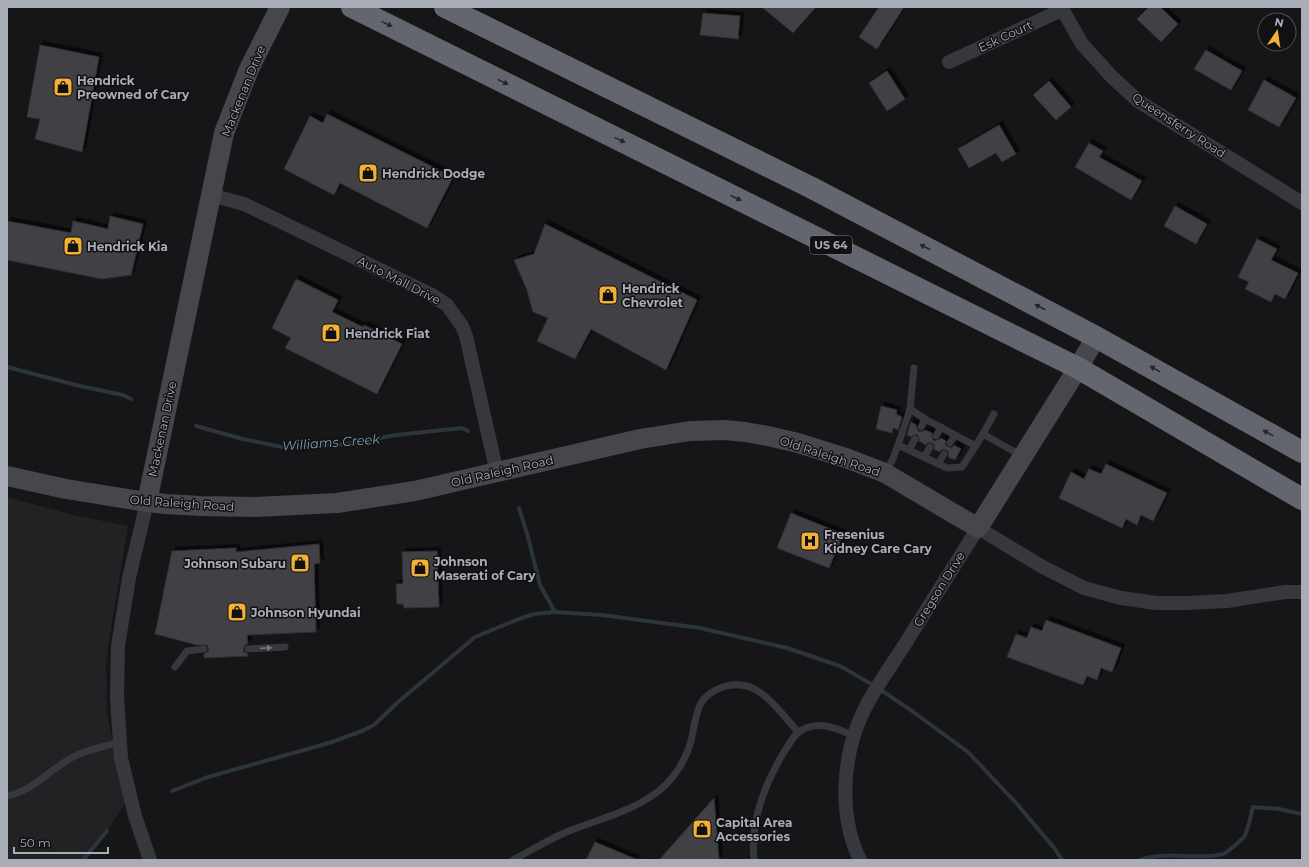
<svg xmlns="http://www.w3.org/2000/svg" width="1309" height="867" font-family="Montserrat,sans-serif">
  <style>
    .built { fill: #222225 }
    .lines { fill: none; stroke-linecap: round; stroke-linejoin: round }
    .stream { stroke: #2c353c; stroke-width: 4 }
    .building { fill: #404145; stroke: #303034; filter: url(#shadow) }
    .lane { stroke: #37383d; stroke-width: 7 }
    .street { stroke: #37383d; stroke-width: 14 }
    .secondary { stroke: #45474d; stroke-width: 20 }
    .highway { stroke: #63666e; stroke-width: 22 }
    .oneway { fill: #26262a }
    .oneway2 { fill: #757881 }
    .labels { text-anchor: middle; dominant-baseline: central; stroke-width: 3; stroke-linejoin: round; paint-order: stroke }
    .shield { fill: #111113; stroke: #7b7e86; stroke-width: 1 }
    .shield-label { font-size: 11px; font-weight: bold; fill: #a8adb8 }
    .street-label { font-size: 12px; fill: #a8adb8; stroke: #111113 }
    .poi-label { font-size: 12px; font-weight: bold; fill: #a8adb8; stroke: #111113; text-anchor: start }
    .water-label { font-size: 13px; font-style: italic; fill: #7f9bb3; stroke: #111113 }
  </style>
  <defs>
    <filter id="shadow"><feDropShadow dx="3.5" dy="-3.5" stdDeviation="0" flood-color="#0009"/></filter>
  </defs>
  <rect width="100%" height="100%" fill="#161618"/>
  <path class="built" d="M7,497L73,515L128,526L106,660L107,714L126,802L107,831L83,860H7Z"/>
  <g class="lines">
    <g class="stream">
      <path d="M7,367L80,386L123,395L131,399"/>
      <path d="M196,426L243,439L282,447L347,444L396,435L462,428L468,431"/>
      <path d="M519,508L528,537L540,585L555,612"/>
      <path d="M172,791L208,777L329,743L362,731L374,725L397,703L475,637L519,619L534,614L555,612L602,615L700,628L787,648L840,666L875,686L912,711L968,752L1017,804L1055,849L1062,860"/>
      <path d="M83,860L107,831"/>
      <path d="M1140,860C1167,850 1196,861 1223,854C1227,853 1241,840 1244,837C1248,831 1251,814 1253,807L1279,809L1302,814"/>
    </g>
  </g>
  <g class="building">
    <path d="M762,7H816L793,33Z"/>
    <path d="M879,7H904L877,49L859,37Z"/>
    <path d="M1149,7H1160L1178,24L1161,42L1137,19Z"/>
    <path d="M703,13L740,16L738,39L700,35Z"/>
    <path d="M40,45L99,57L82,152L35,139L40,119L27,117Z"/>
    <path d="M1206,50L1242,71L1231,90L1194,69Z"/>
    <path d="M887,71L905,99L887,111L869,83Z"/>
    <path d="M1264,80L1296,98L1279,127L1248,110Z"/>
    <path d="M1049,81L1071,107L1056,120L1033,95Z"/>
    <path d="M327,114L453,177L427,228L340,183L334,195L284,169L310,116L323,123Z"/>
    <path d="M999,125L1016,154L1002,162L996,153L969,168L958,149Z"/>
    <path d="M1089,143L1103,151L1099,157L1142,181L1131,200L1075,167Z"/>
    <path d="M1175,206L1207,224L1196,244L1164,226Z"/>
    <path d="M110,216L143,224L131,275L102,279L7,260V221L71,233L73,221L108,229Z"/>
    <path d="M545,224L697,300L666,370L591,329L575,359L537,341L548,318L533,312L527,290L514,260L534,254Z"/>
    <path d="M1257,239L1277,249L1271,260L1298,273L1285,299L1275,294L1271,302L1245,289L1249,282L1238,277Z"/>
    <path d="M296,279L338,300L332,312L363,327L364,325L402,344L377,394L285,348L291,338L272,328Z"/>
    <path d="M881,406L897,410L896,414L902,417L898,430L893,428L892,433L876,429Z"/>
    <path d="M911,422L916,425L917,429L918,431L922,432L925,430L932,433V438L934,441L938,440L941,438L946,441L945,445L948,447L952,448L954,445L961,449L955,460L948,457L949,452L946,450L942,449L939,452L934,449L935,445L932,443L928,442L926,445L919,441V437L917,434L913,435L911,437L907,435Z"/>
    <path d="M1106,464L1167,493L1153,521L1141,515L1137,525L1126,519L1122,528L1059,498L1071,472L1084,479L1089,469L1101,474Z"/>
    <path d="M791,513L843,534L829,568L777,548Z"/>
    <path d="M319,544L320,563L314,564L316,632L247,635L248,644L245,645L243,649L244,652L248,654V656L204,658V654L209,651L208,646L206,645H197L155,634L172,551L236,548V552Z"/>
    <path d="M437,551L439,607L404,608L403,604H397L396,584H403L402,552Z"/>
    <path d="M1046,620L1121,648L1112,672L1101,668L1097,680L1087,676L1083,685L1007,657L1016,634L1027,638L1031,627L1042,631Z"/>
    <path d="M714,798L719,860H659Z"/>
    <path d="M595,842L638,860H586Z"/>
  </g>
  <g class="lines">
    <g class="lane">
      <path d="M910,409L914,368"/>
      <path d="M921,427L925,419"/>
      <path d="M983,434L994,414"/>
      <path d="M936,436L941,427"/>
      <path d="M950,443L955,435"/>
      <path d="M898,445L910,409L925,419L976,446"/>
      <path d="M909,450L915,439"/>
      <path d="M924,457L930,447"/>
      <path d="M938,464L944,454"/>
      <path d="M886,471L892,461L898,445L947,468L962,467L983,434L1022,456"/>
      <path d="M248,649L285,647"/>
      <path d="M175,667L187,651L204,649"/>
      <path d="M7,796C33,791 50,769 73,757C87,749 104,747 120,742"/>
      <path d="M513,860C530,851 546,841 564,833C595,820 629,813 656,793C673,781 686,760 691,741C694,728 695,714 701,703C706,695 714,690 723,687C757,675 778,710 798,732"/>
      <path d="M754,860C750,821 764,785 784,752C790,743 795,732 806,728C823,721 838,730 853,735"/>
    </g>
    <g class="street">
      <path d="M1061,7L1082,44L1111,76L1138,101L1302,203"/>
      <path d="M949,62L1062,10"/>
      <path d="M211,195L244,204L430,294L447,305L462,326L466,336L497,473"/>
      <path d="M147,502L129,578L118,646L117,697L121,758L135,816L150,860"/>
      <path d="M860,860C838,815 842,755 864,710C877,684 895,661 910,636C933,600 955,564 978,528L1041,566L1084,588L1121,598L1156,603H1188L1227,601L1285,592H1302"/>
    </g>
    <g class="secondary">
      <path d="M7,476L66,489L147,502L166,504L200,506L255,507L337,503L415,491L640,439L690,431L725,430L745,432L768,436L798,443L846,458L885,473L978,528L1078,368L1096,337"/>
      <path d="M147,502L224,133L249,69L280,7"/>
    </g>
    <g class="highway">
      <path d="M352,7L1078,368L1302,499"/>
      <path d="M445,7L812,188L1096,337L1302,452"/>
    </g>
  </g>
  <defs><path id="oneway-solid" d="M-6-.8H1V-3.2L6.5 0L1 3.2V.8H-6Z"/></defs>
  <g class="oneway">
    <use href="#oneway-solid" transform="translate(387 24) rotate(26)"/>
    <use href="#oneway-solid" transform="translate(503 82) rotate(26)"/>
    <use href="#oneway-solid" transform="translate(620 140) rotate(26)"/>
    <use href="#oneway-solid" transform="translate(736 198) rotate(26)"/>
    <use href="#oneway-solid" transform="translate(925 247) rotate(-152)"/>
    <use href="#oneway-solid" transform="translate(1040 307) rotate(-152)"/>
    <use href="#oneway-solid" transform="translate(1155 369) rotate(-151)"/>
    <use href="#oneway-solid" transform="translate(1268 433) rotate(-151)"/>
  </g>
  <use class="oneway2" href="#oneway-solid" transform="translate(266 648) rotate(-2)"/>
  <defs>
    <symbol id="shop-square" viewBox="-11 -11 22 22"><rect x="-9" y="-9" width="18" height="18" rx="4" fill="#f2b134" stroke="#111113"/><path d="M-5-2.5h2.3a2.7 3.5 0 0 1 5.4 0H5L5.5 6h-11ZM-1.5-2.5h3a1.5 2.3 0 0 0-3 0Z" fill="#111"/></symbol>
    <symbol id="hospital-square" viewBox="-11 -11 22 22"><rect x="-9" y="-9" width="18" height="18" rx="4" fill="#f2b134" stroke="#111113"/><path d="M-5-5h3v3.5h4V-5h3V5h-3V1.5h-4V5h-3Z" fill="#111"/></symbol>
  </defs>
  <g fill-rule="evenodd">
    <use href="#shop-square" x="52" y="76" width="22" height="22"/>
    <use href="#shop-square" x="357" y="162" width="22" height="22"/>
    <use href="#shop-square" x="62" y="235" width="22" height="22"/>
    <use href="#shop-square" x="597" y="284" width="22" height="22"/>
    <use href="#shop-square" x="320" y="322" width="22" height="22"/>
    <use href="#hospital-square" x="799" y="530" width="22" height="22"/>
    <use href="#shop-square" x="289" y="552" width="22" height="22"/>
    <use href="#shop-square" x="409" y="557" width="22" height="22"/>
    <use href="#shop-square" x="226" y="601" width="22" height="22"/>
    <use href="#shop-square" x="691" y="818" width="22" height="22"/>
  </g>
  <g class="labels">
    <rect class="shield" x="810" y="236" width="42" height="18" rx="3"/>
    <g class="shield-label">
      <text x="831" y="245">US 64</text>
    </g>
    <g class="street-label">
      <text transform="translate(1005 36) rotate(-25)">Esk Court</text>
      <text transform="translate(243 91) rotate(-68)">Mackenan Drive</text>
      <text transform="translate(1179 125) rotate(33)">Queensferry Road</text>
      <text transform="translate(399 280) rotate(27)">Auto Mall Drive</text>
      <text transform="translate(162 429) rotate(-78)">Mackenan Drive</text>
      <text transform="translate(830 456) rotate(18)">Old Raleigh Road</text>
      <text transform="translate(502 471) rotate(-13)">Old Raleigh Road</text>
      <text transform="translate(182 503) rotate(4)">Old Raleigh Road</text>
      <text transform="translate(939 589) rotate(-58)">Gregson Drive</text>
    </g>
    <g class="poi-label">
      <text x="77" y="80">Hendrick<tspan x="77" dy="14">Preowned of Cary</tspan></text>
      <text x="382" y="173">Hendrick Dodge</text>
      <text x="87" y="246">Hendrick Kia</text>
      <text x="622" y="288">Hendrick<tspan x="622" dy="14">Chevrolet</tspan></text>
      <text x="345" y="333">Hendrick Fiat</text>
      <text x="824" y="534">Fresenius<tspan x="824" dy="14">Kidney Care Cary</tspan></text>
      <text x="434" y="561">Johnson<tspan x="434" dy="14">Maserati of Cary</tspan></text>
      <text x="286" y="563" text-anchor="end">Johnson Subaru</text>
      <text x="251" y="612">Johnson Hyundai</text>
      <text x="716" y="822">Capital Area<tspan x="716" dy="14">Accessories</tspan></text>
    </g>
    <g class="water-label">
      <text transform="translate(331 442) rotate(-4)">Williams Creek</text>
    </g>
  </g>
  <rect width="1309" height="867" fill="none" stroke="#a8adb8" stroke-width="16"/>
  <g transform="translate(1277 32) rotate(13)"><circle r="19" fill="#111113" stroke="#4d4f55"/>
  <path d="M0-3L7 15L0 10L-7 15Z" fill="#f2b134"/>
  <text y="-6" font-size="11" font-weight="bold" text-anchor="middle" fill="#a8adb8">N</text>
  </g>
  <path d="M14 847v6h94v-6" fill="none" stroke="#a8adb8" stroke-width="2"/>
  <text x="20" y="847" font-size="12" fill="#a8adb8" stroke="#111113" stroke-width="3" paint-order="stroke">50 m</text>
</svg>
